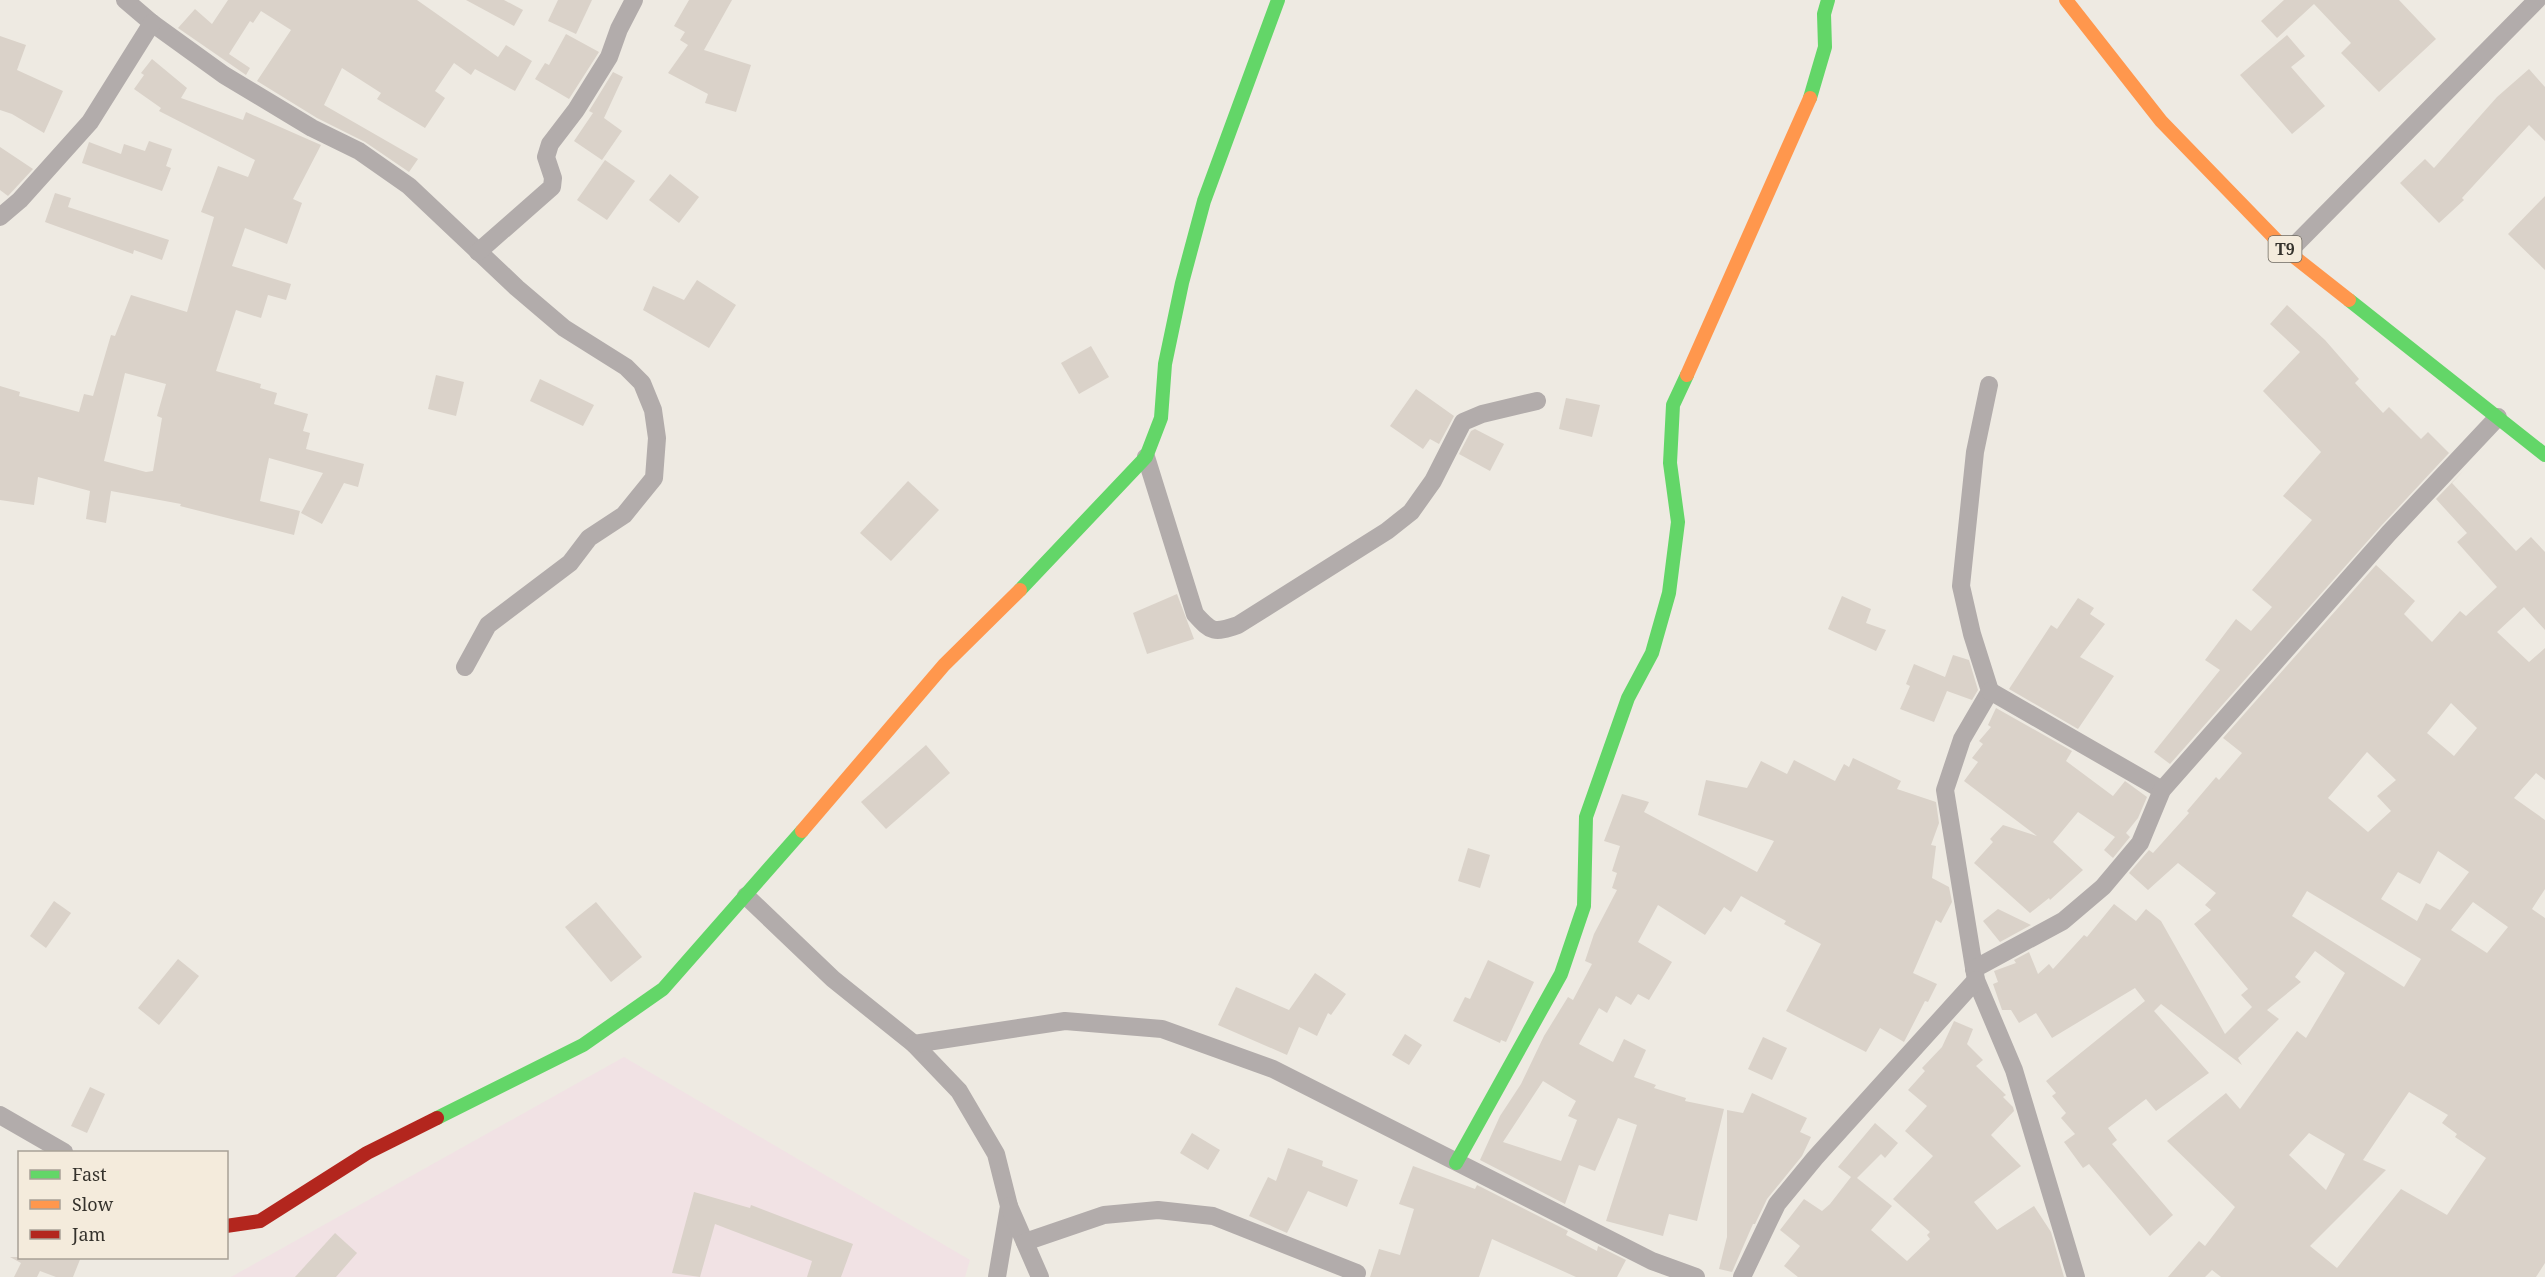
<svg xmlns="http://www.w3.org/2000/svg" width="2545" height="1277" font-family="'Noto Serif',serif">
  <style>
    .industrial { fill: #f1e2e4 }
    .building { fill: #dad2c9; fill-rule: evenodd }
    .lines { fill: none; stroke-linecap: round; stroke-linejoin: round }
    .street { stroke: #b2acab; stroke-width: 18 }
    .fast { stroke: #63d668; stroke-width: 14 }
    .slow { stroke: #ff974d; stroke-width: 14 }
    .jam { stroke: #b3261e; stroke-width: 14 }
    .labels { text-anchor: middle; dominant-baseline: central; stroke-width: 6; stroke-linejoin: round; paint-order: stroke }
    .shield { fill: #f4ebdc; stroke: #6e6a61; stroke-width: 1.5 }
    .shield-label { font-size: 16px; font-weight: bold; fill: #35322c }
  </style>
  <rect width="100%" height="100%" fill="#eeeae2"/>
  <path class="industrial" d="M624,1057L970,1260L965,1277H231Z"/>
  <g class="building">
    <path d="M228,0H417L498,57L506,45L532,61L515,91L475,69L471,75L454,63L435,91L445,98L425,128L377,99L381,93L342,68L324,105L418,159L409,172L365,142L317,118L257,81L291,30L261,11L253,23L250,21L229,54L250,68L246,75L178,28L195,9L212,24Z"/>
    <path d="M466,0H504L523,10L514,26Z"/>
    <path d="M558,0H592L576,34L548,21Z"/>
    <path d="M689,0H732L704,50L751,65L736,112L705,103L708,94L668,73L688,45L680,40L685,32L674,26Z"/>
    <path d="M2284,0H2399L2436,39L2379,92L2341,53L2351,43L2314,4L2277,38L2261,21Z"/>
    <path d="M566,34L599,52L569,99L535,79L545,63L549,65Z"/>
    <path d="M2287,35L2305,56L2291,67L2325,106L2292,134L2240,75Z"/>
    <path d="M0,36L26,45L17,70L63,91L44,133L12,114L0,110Z"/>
    <path d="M152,59L187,88L181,98L243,120L246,112L321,145L293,199L302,203L287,244L245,228L232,266L291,284L286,300L268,295L261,318L236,310L216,371L261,384L260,388L277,393L274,404L308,414L303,431L310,433L306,449L364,464L358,487L344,483L322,524L301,513L323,473L269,458L260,501L300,511L294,535L180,506L181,504L111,491L106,523L86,519L90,491L38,477L34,505L0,500V386L20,392L19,396L79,412L84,394L93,396L111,335L115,336L131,295L187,312L214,217L201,212L218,166L248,177L255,160L159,111L161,108L134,89L144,75L141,73ZM125,373L166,384L157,416L162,418L153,471L146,472L104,461Z"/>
    <path d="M2529,69L2545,87V141L2529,125L2462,198L2464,200L2439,223L2400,183L2425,159L2434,168L2497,97Z"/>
    <path d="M613,72L623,77L604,118L622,131L602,160L574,141L593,113L589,111Z"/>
    <path d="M149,141L172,149L166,166L171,168L162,191L82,163L89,142L121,154L124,144L145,151Z"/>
    <path d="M0,147L33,169L8,196L0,190Z"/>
    <path d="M605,160L635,181L607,220L577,200Z"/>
    <path d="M670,174L699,197L679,223L649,200Z"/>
    <path d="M55,193L71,198L68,207L169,240L162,260L134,250L133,254L45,222Z"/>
    <path d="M2545,196V270L2508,234Z"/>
    <path d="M697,280L736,305L709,348L643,310L653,286L684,300Z"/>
    <path d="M2287,305L2325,340L2359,379L2355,383L2383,413L2389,407L2421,439L2428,432L2449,453L2381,526L2170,764L2154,752L2220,670L2205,660L2236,619L2251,631L2272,607L2252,590L2312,520L2283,496L2321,452L2263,391L2300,352L2270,324Z"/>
    <path d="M1091,346L1109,377L1079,394L1061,363Z"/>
    <path d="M436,375L464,382L456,416L428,409Z"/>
    <path d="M540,379L594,405L583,426L530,401Z"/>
    <path d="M1416,389L1454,416L1439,444L1430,439L1423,449L1390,426Z"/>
    <path d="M1566,398L1600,405L1592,437L1559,429Z"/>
    <path d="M1475,429L1504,444L1490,471L1459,454L1471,431Z"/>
    <path d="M2464,470L2452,483L2516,551L2531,537L2545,552V630L2524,607L2497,632L2529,662L2545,648V780L2536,773L2514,798L2545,820V889L2532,909L2545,918V1263L2536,1277H2221L2212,1270L2205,1277H2168L2199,1241L2205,1246L2235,1207L2167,1141L2226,1093L2240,1109L2297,1031L2306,1038L2345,973L2315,951L2295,977L2301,982L2267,1010L2279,1019L2238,1058L2242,1065L2161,1004L2154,1011L2209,1073L2156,1111L2146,1099L2108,1128L2117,1140L2112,1144L2173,1215L2150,1236L2089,1164L2083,1168L2064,1142L2075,1134L2061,1118L2066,1113L2052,1096L2056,1093L2046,1081L2145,1001L2135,988L2052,1038L2036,1013L2019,1023L2011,1010H2002L1993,984L1998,982L1994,971L2016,963L2014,960L2029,952L2038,974L2049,964L2053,969L2084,935L2087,937L2114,904L2136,921L2146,909L2161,921L2225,1034L2252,1007L2241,995L2248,989L2194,924L2211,910L2205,905L2216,893L2178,863L2148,890L2129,873L2149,850L2153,853L2189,813L2187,811L2216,777L2219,780L2242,753L2223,738L2376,565L2415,601L2404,614L2432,642L2460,611L2466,616L2497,587L2457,542L2467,533L2436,499ZM2451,703L2477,728L2454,756L2427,733ZM2367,752L2396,780L2377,796L2391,811L2368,832L2328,798ZM2438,851L2469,872L2440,910L2426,903L2417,921L2381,899L2398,872L2420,884ZM2307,891L2421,959L2404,987L2292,916ZM2473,902L2508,927L2487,953L2451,930ZM2409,1092L2448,1115L2442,1123L2457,1134L2455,1137L2486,1158L2447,1215L2401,1189L2337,1268L2310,1246L2386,1170L2363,1160ZM2309,1133L2345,1154L2326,1190L2289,1155Z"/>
    <path d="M908,481L939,510L891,561L860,533Z"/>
    <path d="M1177,594L1194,639L1147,654L1133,613Z"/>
    <path d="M1842,596L1871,609L1866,623L1886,630L1876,651L1828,629Z"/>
    <path d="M2078,598L2094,608L2090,614L2105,624L2080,657L2114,676L2078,729L2009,689L2051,625L2057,629Z"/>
    <path d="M1953,655L1969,660L1978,690L1972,700L1947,691L1934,722L1900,709L1910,686L1906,684L1914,664L1945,677Z"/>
    <path d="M1996,708L2072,751L2066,761L2113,796L2125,781L2147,797L2138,818L2126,833L2130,837L2113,858L2104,850L2115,837L2078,812L2053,842L2083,870L2050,900L2049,898L2030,913L1974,863L1993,842L1990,839L2003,825L2037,836L1964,781L1978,762L1972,758L1983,744L1979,741L1991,727L1988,725Z"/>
    <path d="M926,745L950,773L886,829L861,802Z"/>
    <path d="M1853,758L1901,781L1897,789L1936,802L1939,823L1931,845L1936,846L1932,878L1949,887L1952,902L1941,923L1936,920L1913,973L1937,984L1928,1002L1925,1001L1904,1042L1880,1028L1866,1052L1786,1011L1821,944L1784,924L1786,921L1741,896L1731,912L1724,907L1705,935L1658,905L1638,942L1672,962L1649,1000L1638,994L1631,1005L1616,996L1607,1013L1599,1008L1579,1044L1613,1062L1624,1039L1646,1050L1634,1077L1656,1085L1654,1088L1686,1098L1685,1101L1724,1109L1697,1221L1669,1214L1663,1236L1606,1221L1637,1125L1618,1118L1595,1171L1579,1165L1565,1204L1480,1160L1500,1116L1521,1084L1544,1036L1568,997L1573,1000L1592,964L1585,961L1594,934L1617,890L1612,888L1617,873L1612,871L1620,846L1604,841L1622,794L1649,802L1644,812L1757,872L1774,841L1698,815L1706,780L1747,788L1761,761L1787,774L1794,760L1835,781L1844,764L1849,767ZM1543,1081L1576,1101L1568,1116L1577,1120L1561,1161L1503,1142Z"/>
    <path d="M1468,848L1490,855L1480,888L1458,881Z"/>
    <path d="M54,901L71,913L46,948L30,936Z"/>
    <path d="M596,902L642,957L611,982L565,927Z"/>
    <path d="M1998,909L2031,925L2000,942L1983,921Z"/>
    <path d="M178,959L199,976L159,1025L138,1008Z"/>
    <path d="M1488,960L1534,982L1506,1042L1501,1040L1500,1043L1453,1021L1465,997L1470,999Z"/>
    <path d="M1315,973L1346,994L1331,1015L1328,1013L1317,1036L1299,1027L1287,1055L1218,1025L1236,987L1289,1010Z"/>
    <path d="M1954,1021L1973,1029L1967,1044L1983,1060L1976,1066L2006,1095L2003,1097L2013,1107L2014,1111L1991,1135L2021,1166L1974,1202L1997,1230L2034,1206L2051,1232L2064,1277H1798L1784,1266L1800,1246L1780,1230L1804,1199L1822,1211L1830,1204L1851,1177L1838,1167L1875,1123L1898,1143L1885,1158L1881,1154L1857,1178L1892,1206L1871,1230L1907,1261L1930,1239L1927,1235L1930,1232L1893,1199L1933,1156L1905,1131L1927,1106L1908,1090L1925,1071L1922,1068L1942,1047Z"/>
    <path d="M1405,1034L1422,1045L1409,1065L1392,1055Z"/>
    <path d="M1763,1037L1787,1048L1772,1080L1748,1069Z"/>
    <path d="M90,1087L105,1094L87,1133L71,1126Z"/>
    <path d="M1752,1093L1807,1118L1800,1132L1811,1137L1802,1156L1767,1199L1755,1224H1753L1732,1272L1719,1269L1727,1237V1110L1743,1113Z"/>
    <path d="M1192,1133L1220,1150L1208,1170L1180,1153Z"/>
    <path d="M1288,1148L1323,1161L1322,1166L1358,1180L1347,1207L1308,1191L1287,1233L1249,1216L1268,1177L1276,1181Z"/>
    <path d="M1413,1166L1475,1189L1477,1185L1568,1231L1566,1235L1597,1251L1598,1246L1626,1260L1617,1277H1576L1492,1239L1479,1277H1370L1379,1249L1400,1255L1414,1209L1399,1204Z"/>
    <path d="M694,1192L750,1208L751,1205L853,1244L841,1277H807L812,1261L715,1224L700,1277L672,1273Z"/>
    <path d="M335,1233L357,1253L336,1277H295Z"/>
    <path d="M10,1257H81L73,1277H56L40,1271L37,1277H14L21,1263Z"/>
  </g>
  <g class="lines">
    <g class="street">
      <path d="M125,0L152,23L224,75L312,128L359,151L409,186L517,288L564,328L626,367L642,383L653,410L657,438L654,478L624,515L589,538L570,563L488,625L465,667"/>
      <path d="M0,217L20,200L90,122L152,23"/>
      <path d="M478,252L552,187L553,178L546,157L550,144L576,110L609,57L619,29L634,0"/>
      <path d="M2288,252L2537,0"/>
      <path d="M1989,385L1975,452L1961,586L1972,634L1990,691L1962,739L1945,790L1976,980L2014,1070L2076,1277"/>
      <path d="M1146,457L1195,614C1212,633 1214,633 1238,625L1387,531L1411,512L1433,481L1463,422L1482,414L1537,401"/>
      <path d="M1990,691L2162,790"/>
      <path d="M746,896L833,979L914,1044L959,1091L996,1154L1009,1206L997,1277"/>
      <path d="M1974,969L2063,921L2103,887L2140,843L2162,790L2389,533L2498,417"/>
      <path d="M914,1044L1065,1021L1162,1029L1273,1069L1652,1261L1696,1277"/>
      <path d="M0,1115L64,1152"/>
      <path d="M1009,1206L1040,1277"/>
      <path d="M1025,1242L1104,1215L1158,1210L1213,1216L1357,1273"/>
      <path d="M1742,1277L1777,1204L1815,1158L1976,980"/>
    </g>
    <g class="fast">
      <path d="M1810,98L1825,47L1824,14L1828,0"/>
      <path d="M2349,300L2545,455"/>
      <path d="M1020,590L1146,457L1161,418L1165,364L1182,283L1204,201L1278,0"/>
      <path d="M437,1118L583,1045L663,989L802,831"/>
      <path d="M1456,1163L1561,974L1584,906L1586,817L1628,698L1652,653L1669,593L1678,522L1670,463L1673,405L1687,375"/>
    </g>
    <g class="slow">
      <path d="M2066,0L2161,121L2288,252L2349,300"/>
      <path d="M1687,375L1810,98"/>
      <path d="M802,831L944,665L1020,590"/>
    </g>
    <path class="jam" d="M226,1226L260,1221L367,1153L437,1118"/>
  </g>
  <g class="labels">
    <rect class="shield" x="2268.5" y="236" width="33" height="26" rx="4.5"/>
    <g class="shield-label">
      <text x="2285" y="249">T9</text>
    </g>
  </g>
  <rect x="18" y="1151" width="210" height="108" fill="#f4ebdc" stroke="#a8a196" stroke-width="1.5"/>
  <rect x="30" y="1170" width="30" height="9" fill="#63d668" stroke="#a8a196" stroke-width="1.5"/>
  <text x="72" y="1181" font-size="18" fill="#35322c">Fast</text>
  <rect x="30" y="1200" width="30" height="9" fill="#ff974d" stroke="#a8a196" stroke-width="1.5"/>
  <text x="72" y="1211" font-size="18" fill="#35322c">Slow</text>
  <rect x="30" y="1230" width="30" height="9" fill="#b3261e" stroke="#a8a196" stroke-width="1.5"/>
  <text x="72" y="1241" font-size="18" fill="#35322c">Jam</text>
</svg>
